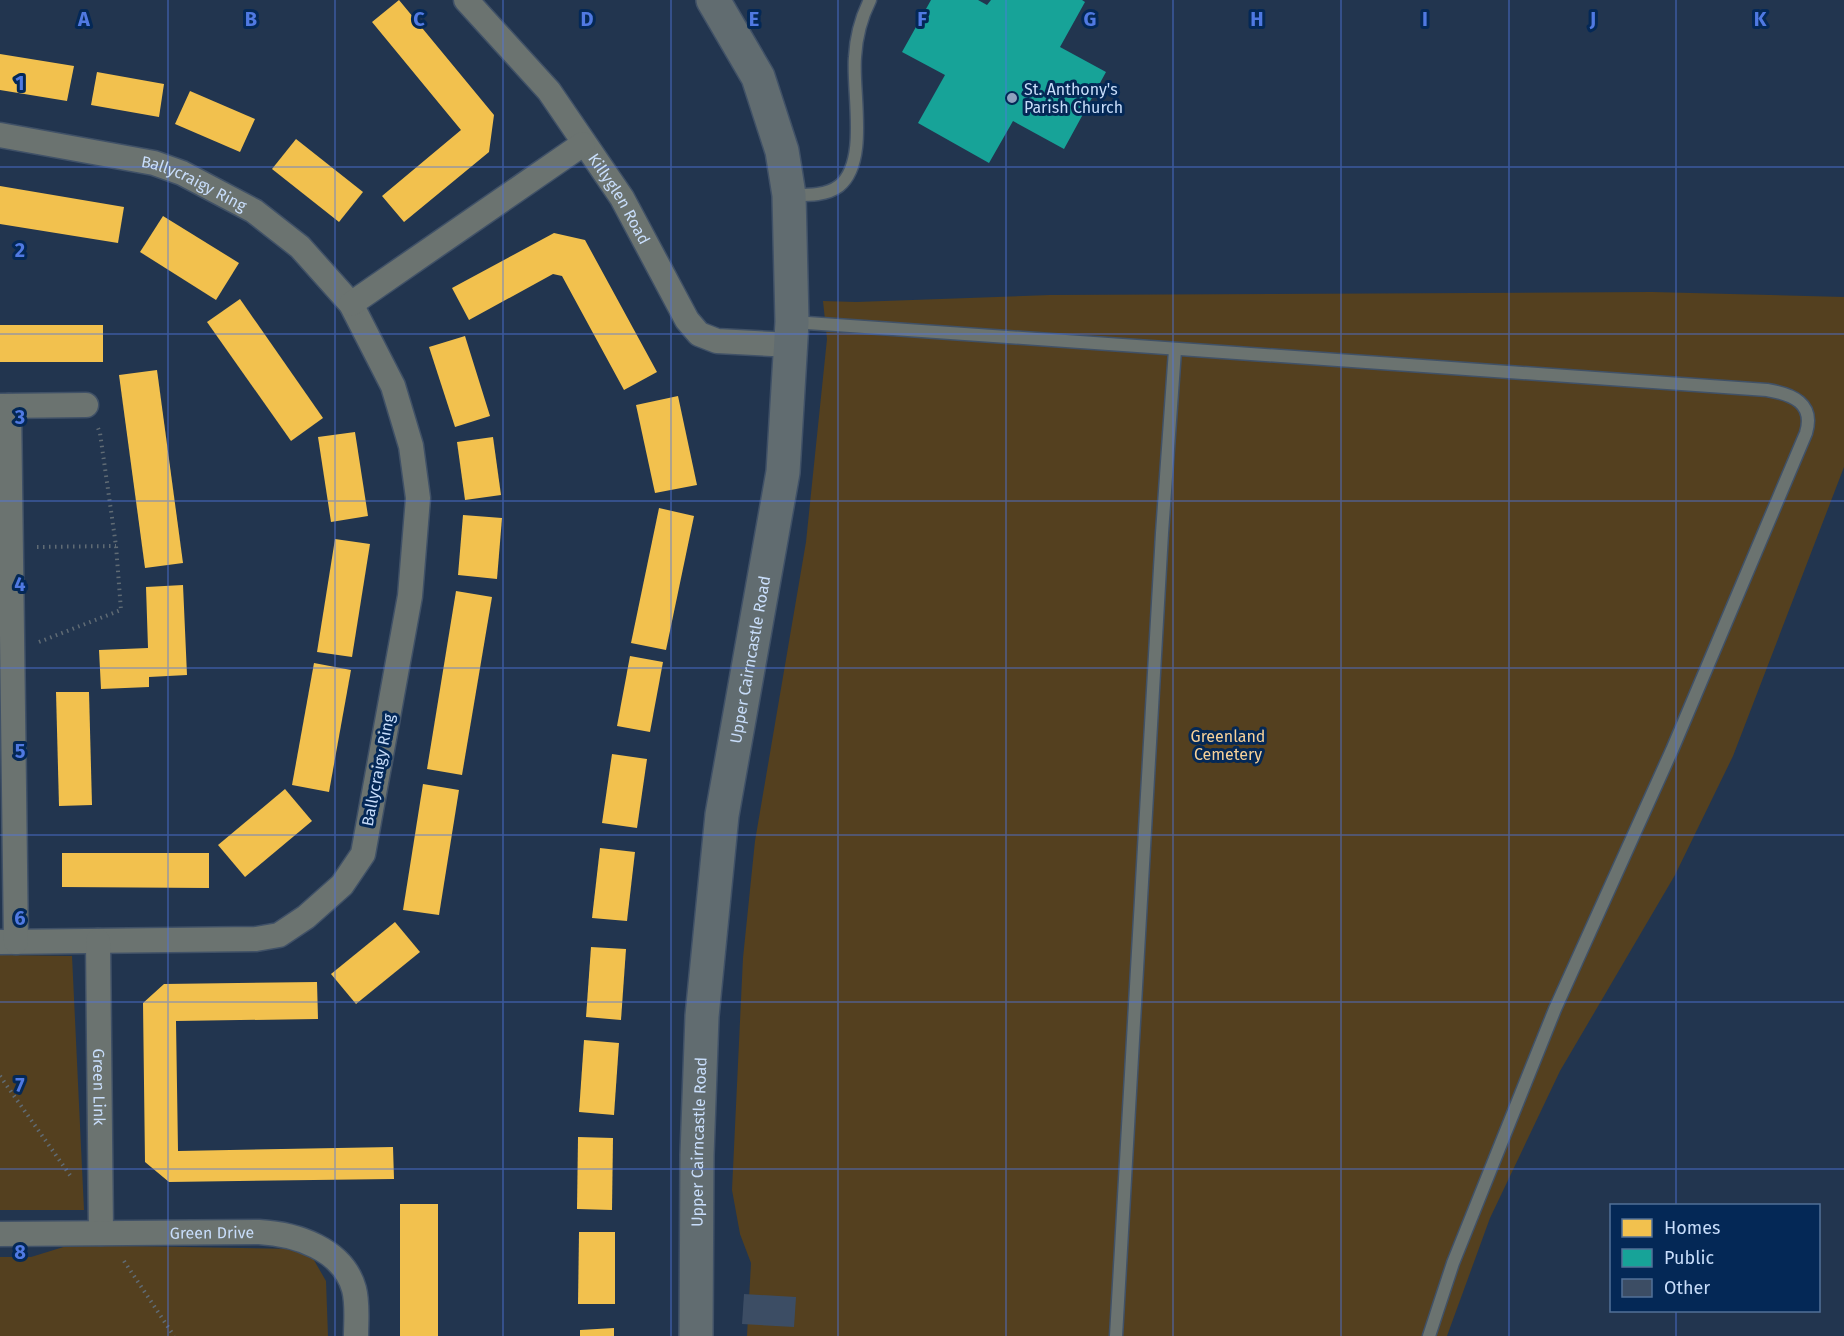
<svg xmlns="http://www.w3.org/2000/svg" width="1844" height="1336" font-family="'Fira Sans',sans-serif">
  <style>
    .green { fill: #54401f }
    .homes { fill: #f2c14e }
    .public { fill: #17a398 }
    .building { fill: #3c4d64 }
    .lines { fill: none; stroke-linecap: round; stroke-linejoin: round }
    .lane-casing { stroke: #405167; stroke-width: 15 }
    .street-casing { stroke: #405167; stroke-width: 27 }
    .secondary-casing { stroke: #405167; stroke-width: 36 }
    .path { stroke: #606b74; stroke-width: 4; stroke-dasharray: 1.5 4.5; stroke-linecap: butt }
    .lane { stroke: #6b7370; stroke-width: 12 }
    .street { stroke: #6b7370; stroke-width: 24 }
    .secondary { stroke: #616c70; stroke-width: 33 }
    .grid { fill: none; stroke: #5079e2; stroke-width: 1.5; stroke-opacity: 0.55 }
    .poi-dot { fill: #8ea2be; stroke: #042856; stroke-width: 2 }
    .labels { text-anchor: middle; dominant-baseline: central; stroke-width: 6; stroke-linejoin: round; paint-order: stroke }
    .poi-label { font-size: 16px; fill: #c8ddfa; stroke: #042856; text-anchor: start }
    .street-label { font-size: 16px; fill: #c8ddfa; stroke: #042856 }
    .park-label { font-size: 16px; fill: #f7d198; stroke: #042856 }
    .grid-label { font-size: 20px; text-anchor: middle; font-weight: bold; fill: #5079e2; stroke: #042856; stroke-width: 6; stroke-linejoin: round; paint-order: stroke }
  </style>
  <rect width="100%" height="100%" fill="#22354f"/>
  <g class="green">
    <path d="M1652,292L1844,297V467L1733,756L1675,875L1560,1071L1490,1218L1447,1336H747L751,1263L740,1234L732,1190L743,958L755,841L806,542L827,339L823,301L856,302L1050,295Z"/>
    <path d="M0,955L72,956L84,1210H0Z"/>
    <path d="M70,1245L295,1249L311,1255L326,1281L328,1336H0V1257H31Z"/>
  </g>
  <g class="homes">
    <path d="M399,0L494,115L489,152L404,222L382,196L461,130L372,22Z"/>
    <path d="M0,54L74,66L67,101L0,90Z"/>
    <path d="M97,72L164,84L159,117L91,105Z"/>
    <path d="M190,91L255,119L240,152L175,124Z"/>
    <path d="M296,139L363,192L339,222L272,169Z"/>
    <path d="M0,186L124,207L118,243L0,224Z"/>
    <path d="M163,216L239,263L216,300L140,252Z"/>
    <path d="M554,233L585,240L657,372L624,390L562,276L553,274L469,320L452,288Z"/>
    <path d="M240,299L323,418L291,441L207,322Z"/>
    <rect x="0" y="325" width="103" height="37"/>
    <path d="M465,336L490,416L455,427L429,347Z"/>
    <path d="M157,370L183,563L145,568L119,375Z"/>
    <path d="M678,396L697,485L655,493L636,405Z"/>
    <path d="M355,432L368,516L331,522L318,437Z"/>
    <path d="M493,437L501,495L465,500L457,442Z"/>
    <path d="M659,508L694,516L666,650L631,643Z"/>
    <path d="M463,515L502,518L497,579L458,575Z"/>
    <path d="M335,539L370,544L352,657L317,652Z"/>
    <path d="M183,585L187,675L149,677V687L101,689L99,650L148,648L146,587Z"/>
    <path d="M456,591L492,597L462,775L427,769Z"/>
    <path d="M630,656L663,662L650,732L617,726Z"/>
    <path d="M314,663L351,670L329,792L292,785Z"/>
    <path d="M56,692H89L92,805L59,806Z"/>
    <path d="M612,754L647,759L637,828L602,823Z"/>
    <path d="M423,784L459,790L439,915L403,910Z"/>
    <path d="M285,789L312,821L245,877L218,845Z"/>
    <path d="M600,848L635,852L627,921L592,918Z"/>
    <path d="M62,853H209V888L62,887Z"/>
    <path d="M395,922L420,952L356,1004L331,974Z"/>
    <path d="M591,947L626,949L621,1020L586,1017Z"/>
    <path d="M317,982L318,1019L176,1021L178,1151L393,1147L394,1179L169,1182L145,1162L143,1003L164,984Z"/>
    <path d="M584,1040L619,1043L614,1115L579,1112Z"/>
    <path d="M578,1137L613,1138L612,1210L577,1209Z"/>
    <rect x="400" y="1204" width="38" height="132"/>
    <path d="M579,1232H615V1304H578Z"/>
    <path d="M614,1328V1336H580V1330Z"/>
  </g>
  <path class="public" d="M931,0H978L987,5L991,0H1082L1085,2L1060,47L1106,72L1064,149L1013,121L989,163L918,123L945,75L902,52Z"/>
  <path class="building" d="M744,1294L796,1297L794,1327L742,1324Z"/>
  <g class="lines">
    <defs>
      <g id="lane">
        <path d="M790,195C806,195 826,196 839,186C869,162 852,92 855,57C856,38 861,18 870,0"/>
        <path d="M793,322L1767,390C1792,394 1815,403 1806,433L1672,750L1555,1009L1453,1263L1429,1336"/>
        <path d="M1116,1336L1162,533L1175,350"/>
      </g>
      <g id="street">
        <path id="s1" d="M466,0L549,91L622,198L687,320L699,334L717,341L791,345"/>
        <path id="s2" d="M0,135L154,163L182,173L254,211L300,247L351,304L393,386L411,446L418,498L410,596L363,854L342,885L306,917L279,935L256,939L0,942"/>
        <path d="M351,304L583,144"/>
        <path d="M0,406L86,405"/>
        <path d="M9,406L16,942"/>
        <path id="s3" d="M98,941L101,1233"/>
        <path id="s4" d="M0,1234L259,1232C296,1234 343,1249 354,1289C358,1304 356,1321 356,1336"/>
      </g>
      <g id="secondary">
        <path id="s5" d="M696,1336L697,1155L702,1016L722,815L783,472L792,322L789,195L782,151L758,77L713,0"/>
      </g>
    </defs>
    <use href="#lane" class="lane-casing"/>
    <use href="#street" class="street-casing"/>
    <use href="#secondary" class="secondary-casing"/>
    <g class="path">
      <path d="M37,547L116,546"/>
      <path d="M39,642L121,610L116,546L100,433L98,428"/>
      <path d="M0,1076L72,1178"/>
      <path d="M124,1261L174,1336"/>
    </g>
    <use href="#lane" class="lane"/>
    <use href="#street" class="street"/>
    <use href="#secondary" class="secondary"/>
  </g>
  <path class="grid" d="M168,0V1336M335,0V1336M503,0V1336M671,0V1336M838,0V1336M1006,0V1336M1173,0V1336M1341,0V1336M1509,0V1336M1676,0V1206M0,167H1844M0,334H1844M0,501H1844M0,668H1844M0,835H1844M0,1002H1844M0,1169H1844M1676,1310V1336"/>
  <circle class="poi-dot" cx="1012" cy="98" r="6"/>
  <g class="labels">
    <g class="poi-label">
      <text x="1024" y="89">St. Anthony's<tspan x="1024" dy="18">Parish Church</tspan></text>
    </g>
    <g class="street-label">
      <text stroke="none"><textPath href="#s2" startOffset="201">Ballycraigy Ring</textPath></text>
      <text stroke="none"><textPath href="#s1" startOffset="252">Killyglen Road</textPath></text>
      <text stroke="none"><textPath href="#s5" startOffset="680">Upper Cairncastle Road</textPath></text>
      <text transform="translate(378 770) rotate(-79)">Ballycraigy Ring</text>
      <text stroke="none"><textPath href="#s3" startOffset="146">Green Link</textPath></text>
      <text stroke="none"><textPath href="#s5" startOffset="194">Upper Cairncastle Road</textPath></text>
      <text stroke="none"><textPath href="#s4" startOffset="212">Green Drive</textPath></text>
    </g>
    <g class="park-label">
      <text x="1228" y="736">Greenland<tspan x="1228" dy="18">Cemetery</tspan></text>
    </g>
  </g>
  <g class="grid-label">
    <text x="84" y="26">A</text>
    <text x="251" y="26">B</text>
    <text x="419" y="26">C</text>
    <text x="587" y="26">D</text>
    <text x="754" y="26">E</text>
    <text x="922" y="26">F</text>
    <text x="1090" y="26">G</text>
    <text x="1257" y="26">H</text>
    <text x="1425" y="26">I</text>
    <text x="1593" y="26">J</text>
    <text x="1760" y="26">K</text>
    <text x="20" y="90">1</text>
    <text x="20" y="257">2</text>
    <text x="20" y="424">3</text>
    <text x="20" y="591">4</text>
    <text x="20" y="758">5</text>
    <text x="20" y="925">6</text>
    <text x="20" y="1092">7</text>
    <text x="20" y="1259">8</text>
  </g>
  <rect x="1610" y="1204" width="210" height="108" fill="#042856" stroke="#527098" stroke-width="1.5"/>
  <rect x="1622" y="1219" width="30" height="18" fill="#f2c14e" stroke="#527098" stroke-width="1.5"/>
  <text x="1664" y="1234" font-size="18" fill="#c8ddfa">Homes</text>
  <rect x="1622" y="1249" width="30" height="18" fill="#17a398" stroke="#527098" stroke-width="1.5"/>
  <text x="1664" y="1264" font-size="18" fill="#c8ddfa">Public</text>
  <rect x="1622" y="1279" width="30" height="18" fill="#3c4d64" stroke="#527098" stroke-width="1.5"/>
  <text x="1664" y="1294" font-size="18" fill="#c8ddfa">Other</text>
</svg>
